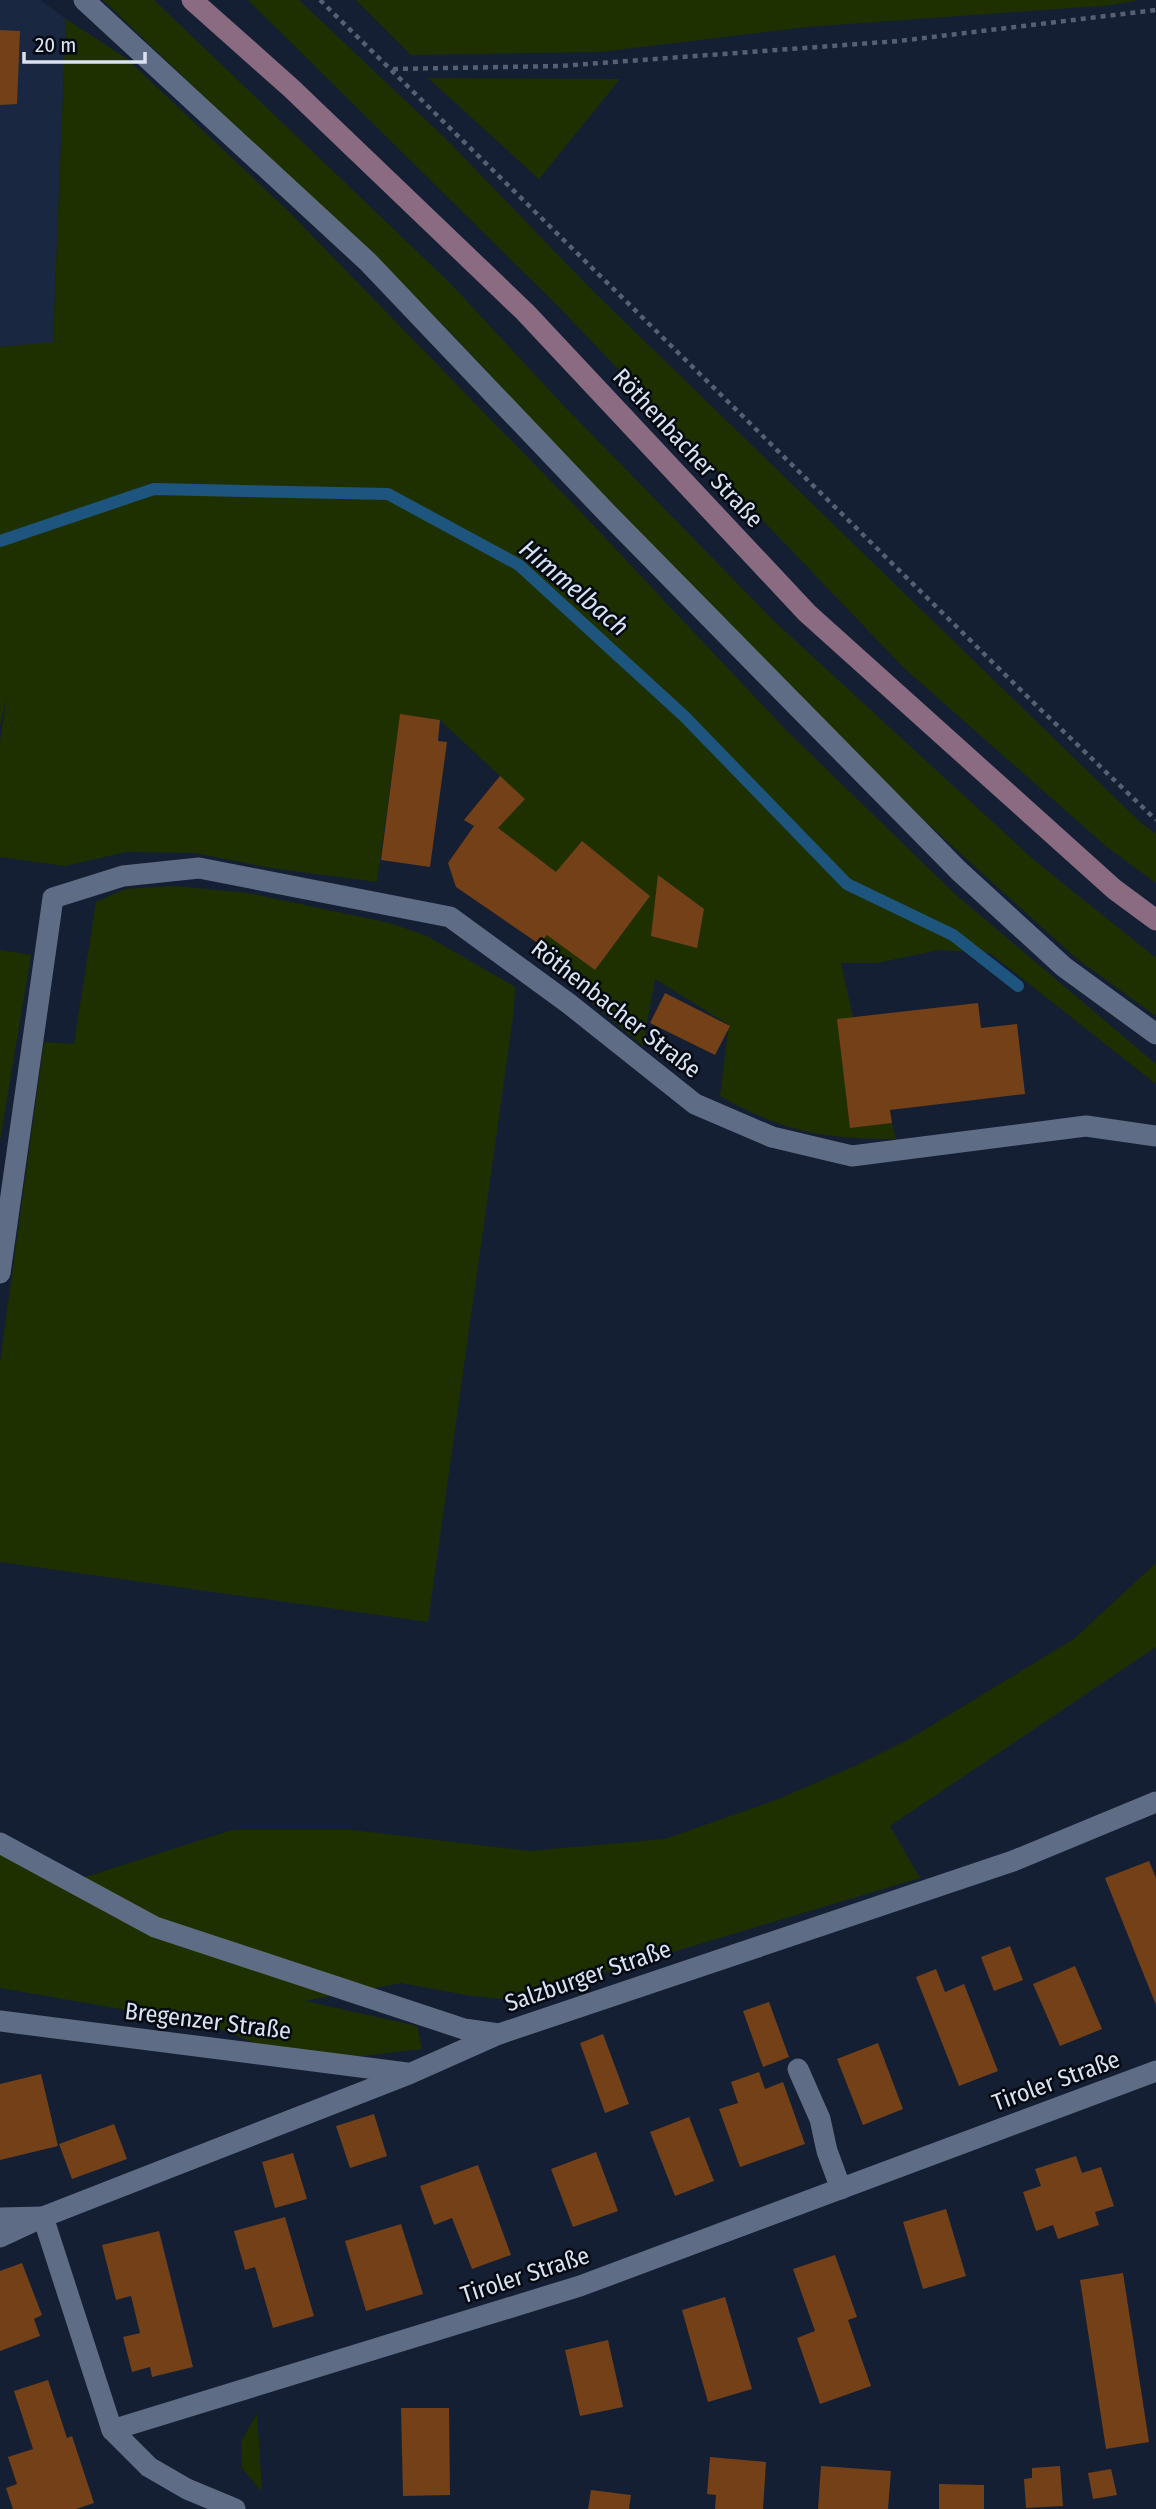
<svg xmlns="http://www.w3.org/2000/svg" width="1156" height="2509" font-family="'Fira Sans Condensed',sans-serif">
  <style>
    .built { fill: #192741 }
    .green { fill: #1f3000 }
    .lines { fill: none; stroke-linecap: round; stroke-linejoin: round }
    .stream { stroke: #1d557e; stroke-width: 12 }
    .building { fill: #734017 }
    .path { stroke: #566072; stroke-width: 4.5; stroke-dasharray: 5 5; stroke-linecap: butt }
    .lane { stroke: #5f6c85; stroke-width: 21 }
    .street { stroke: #5f6c85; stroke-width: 21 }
    .secondary { stroke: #8a6b82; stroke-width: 21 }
    .labels { text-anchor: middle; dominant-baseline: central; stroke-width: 5; stroke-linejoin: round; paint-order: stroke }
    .street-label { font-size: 24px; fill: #dbe3f1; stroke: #050912 }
    .water-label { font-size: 26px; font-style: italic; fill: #d2e3f3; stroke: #050912 }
  </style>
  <rect width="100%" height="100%" fill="#141f33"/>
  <path class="built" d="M0,0H40L66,19L53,343L0,347Z"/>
  <g class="green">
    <path d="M103,0H154L450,283L564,406L774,621L1034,860L1156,958V1016L1076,958L928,824L673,570L443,325Z"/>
    <path d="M248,0H299L446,139L592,290L1139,821L1156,834V883L1107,847L904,668L557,305Z"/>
    <path d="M356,0H1138L1113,5L807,27L600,52L411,55Z"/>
    <path d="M66,19L126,58L288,211L577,508L785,729L955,894L1156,1064V1084L990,953L939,950L877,963H841L853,1017L850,1128L892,1123L896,1139C823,1139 784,1132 720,1096L729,1025L655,979L643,1046L561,977L539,944L547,935L486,835L500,776L440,720L400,715L377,882L271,868L195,853L126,852L65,866L0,857V742L7,694L0,726V347L53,342Z"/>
    <path d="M428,78L620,79L539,179Z"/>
    <path d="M174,886L248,893L390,923L427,936L515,987L514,1010L428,1622L0,1562V1362L44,1042L74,1044L96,902L125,889Z"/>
    <path d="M0,950L31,955L0,1140Z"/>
    <path d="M1156,1563V1647L890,1826L920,1878L512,2000L472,1996L401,1983L305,2001L417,2026L422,2049L354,2057L281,2053L207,2024L0,1988V1851L67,1883L232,1830H352L530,1851L665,1839L776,1800L855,1766L908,1740L1074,1639Z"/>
    <path d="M257,2414L262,2492L242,2468L241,2442Z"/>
  </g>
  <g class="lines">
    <path class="stream" d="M0,541L154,489L388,494L519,565L684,716L847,884L953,935L1018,986"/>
  </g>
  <g class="building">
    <path d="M0,30L20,31L17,104L0,105Z"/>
    <path d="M400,714L440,720L438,741L447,742L430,867L381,860Z"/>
    <path d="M500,776L525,799L498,828L556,872L582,841L650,896L595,970L547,935L539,944L456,887L448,863L474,826L464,820Z"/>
    <path d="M658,875L704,909L697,948L651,936Z"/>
    <path d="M665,993L730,1026L715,1055L650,1023Z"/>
    <path d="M978,1003L981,1028L1017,1024L1025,1094L890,1110L892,1123L850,1128L837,1019Z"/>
    <path d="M1149,1861L1156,1878V2005L1105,1878Z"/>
    <path d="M1010,1946L1023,1980L994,1991L981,1957Z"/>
    <path d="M1075,1966L1102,2029L1060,2046L1033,1984Z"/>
    <path d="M936,1969L945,1992L964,1984L998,2071L959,2086L916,1977Z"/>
    <path d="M769,2002L789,2057L763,2067L743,2011Z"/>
    <path d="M603,2034L629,2104L605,2113L580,2043Z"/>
    <path d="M878,2043L903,2109L863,2125L837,2059Z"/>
    <path d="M759,2072L765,2089L783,2082L805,2144L740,2167L719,2109L738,2103L731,2082Z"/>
    <path d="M41,2074L58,2146L0,2160V2084Z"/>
    <path d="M374,2114L387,2156L350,2168L336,2126Z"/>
    <path d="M689,2117L714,2181L675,2196L650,2132Z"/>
    <path d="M114,2124L127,2159L72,2179L59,2144Z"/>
    <path d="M596,2152L618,2211L573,2227L551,2169Z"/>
    <path d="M293,2153L307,2199L275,2208L262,2162Z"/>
    <path d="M1076,2156L1082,2173L1101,2167L1114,2206L1095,2212L1099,2225L1058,2239L1053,2225L1036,2231L1023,2192L1041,2186L1035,2169Z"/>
    <path d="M478,2165L511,2255L472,2269L452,2218L434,2225L420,2186Z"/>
    <path d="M946,2209L966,2276L923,2289L903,2222Z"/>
    <path d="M285,2217L314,2316L273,2328L255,2267L245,2270L234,2231Z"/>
    <path d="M401,2224L423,2294L366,2311L345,2241Z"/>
    <path d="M159,2231L193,2367L152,2377L150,2367L132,2372L123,2337L140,2333L131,2296L116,2300L102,2245Z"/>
    <path d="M835,2255L857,2317L848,2320L871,2386L820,2404L797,2338L815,2331L793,2269Z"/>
    <path d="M22,2263L42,2315L34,2319L40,2336L0,2351V2271Z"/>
    <path d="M1123,2273L1149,2442L1106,2449L1080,2280Z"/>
    <path d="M725,2297L752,2389L708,2402L682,2310Z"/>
    <path d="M608,2340L623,2407L580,2416L565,2350Z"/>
    <path d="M48,2380L67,2438L72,2436L94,2503L76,2509H13L6,2488L17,2484L8,2457L33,2449L14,2391Z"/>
    <path d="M401,2408H449L450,2495L403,2496Z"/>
    <path d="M710,2457L766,2462L763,2509H715L716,2495L707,2494Z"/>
    <path d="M821,2466L891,2471L888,2509H818Z"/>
    <path d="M1060,2466L1063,2506L1026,2508L1024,2479L1032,2478V2468Z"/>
    <path d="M1111,2469L1117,2495L1093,2499L1088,2473Z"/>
    <path d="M939,2484L984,2485V2509H939Z"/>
    <path d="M591,2490L631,2495L629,2509H588Z"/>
  </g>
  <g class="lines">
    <g class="path">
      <path d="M320,0L1037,706L1156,820"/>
      <path d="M393,69L560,66L899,41L1156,10"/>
    </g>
    <g class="lane">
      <path d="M84,0L368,262L605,511L959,871"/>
      <path d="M0,1273L53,898L123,876L199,868L450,917L568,1003L695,1104L772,1137L852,1156L1086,1126L1156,1136"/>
      <path d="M0,1843L155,1927L464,2029L499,2034"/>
      <path d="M798,2069L820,2119L827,2151L841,2189"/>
      <path d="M0,2218L43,2217"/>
    </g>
    <g class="street">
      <path d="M959,871L1064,967L1156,1034"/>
      <path d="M0,2021L407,2073"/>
      <path d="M43,2217L112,2430L580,2286L1156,2071"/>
      <path d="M0,2237L43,2217L409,2074L499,2034L1013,1861L1156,1802"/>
      <path d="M112,2430L149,2467L187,2489L235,2509"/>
    </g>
    <path class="secondary" d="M192,0L291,88L525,312L807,613L1114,889L1156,920"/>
  </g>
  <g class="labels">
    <g class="street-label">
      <text transform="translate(688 448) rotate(47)">Röthenbacher Straße</text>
      <text transform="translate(616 1009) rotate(38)">Röthenbacher Straße</text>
      <text transform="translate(588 1976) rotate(-19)">Salzburger Straße</text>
      <text transform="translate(208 2021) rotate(7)">Bregenzer Straße</text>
      <text transform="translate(1056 2081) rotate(-20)">Tiroler Straße</text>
      <text transform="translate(525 2275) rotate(-18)">Tiroler Straße</text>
    </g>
    <g class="water-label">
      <text transform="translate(574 588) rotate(40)">Himmelbach</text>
    </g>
  </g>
  <path d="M24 52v10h121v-10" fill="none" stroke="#dbe3f1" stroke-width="3.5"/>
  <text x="35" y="52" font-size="21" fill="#dbe3f1" stroke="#050912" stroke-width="5" paint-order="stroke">20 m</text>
</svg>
